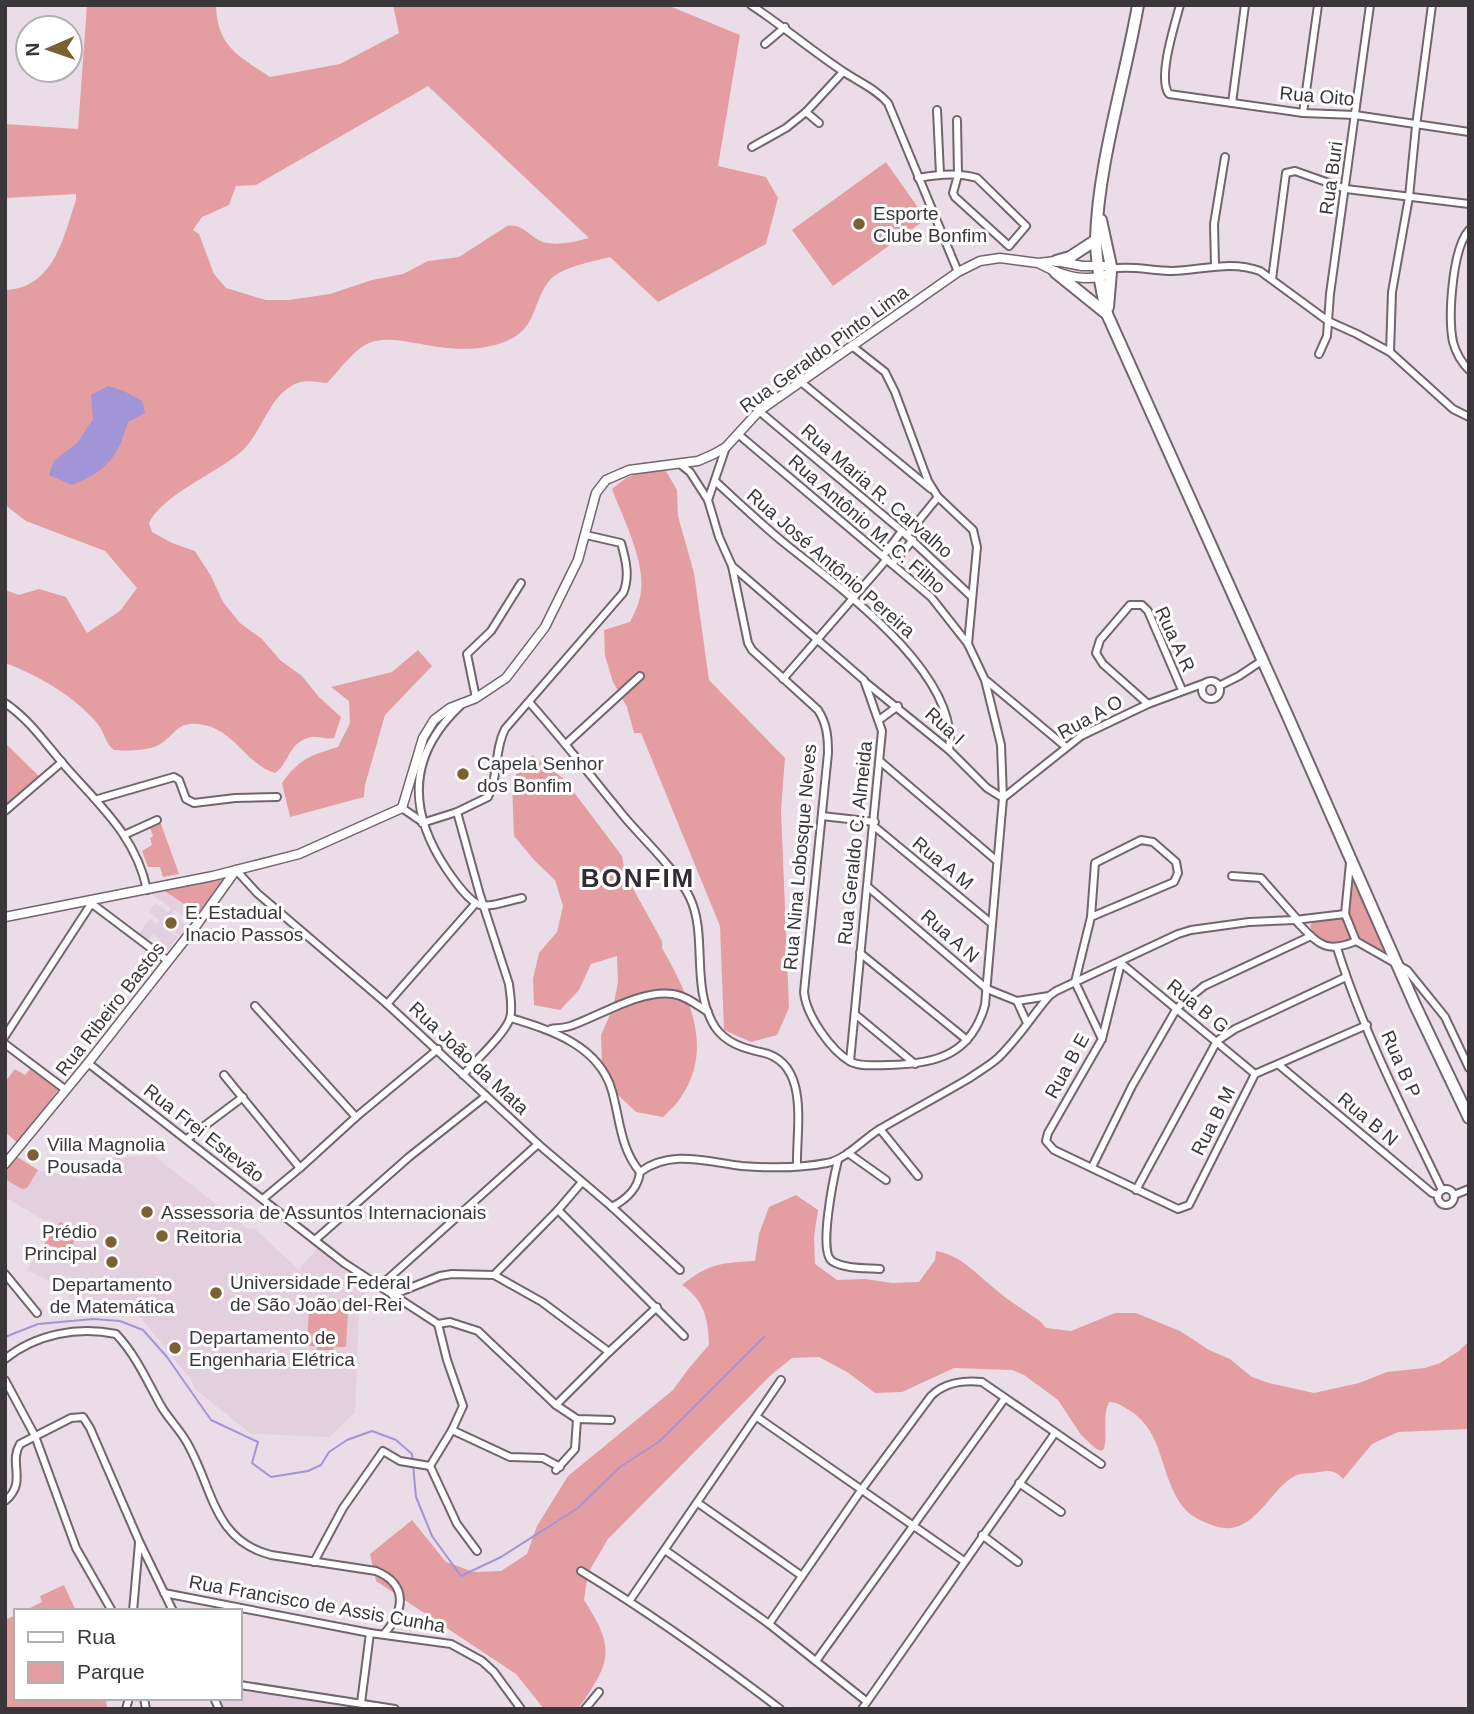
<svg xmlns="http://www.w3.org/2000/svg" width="1474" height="1714" font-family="Arial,sans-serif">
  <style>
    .built { fill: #e3cfde }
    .green { fill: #e49ea1; fill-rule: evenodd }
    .water { fill: #a195d7 }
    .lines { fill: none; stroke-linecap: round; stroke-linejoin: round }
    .stream { stroke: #a195d7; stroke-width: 2 }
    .street-casing { stroke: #71656e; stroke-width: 10 }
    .secondary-casing { stroke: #71656e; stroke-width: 11 }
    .highway-casing { stroke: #71656e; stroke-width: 14 }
    .street { stroke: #fff; stroke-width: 6 }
    .secondary { stroke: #fff; stroke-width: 8 }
    .highway { stroke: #fff; stroke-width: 10 }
    .poi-dot { fill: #7a6032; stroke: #fff; stroke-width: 2.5 }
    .labels { text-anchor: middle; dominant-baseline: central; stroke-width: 6; stroke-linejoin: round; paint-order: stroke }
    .street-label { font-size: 19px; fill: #3b363a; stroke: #fff }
    .poi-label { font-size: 19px; fill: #3b363a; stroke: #fff; text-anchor: start }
    .district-label { font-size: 26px; font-weight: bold; letter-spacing: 2px; fill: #342a32; stroke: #fff }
  </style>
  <rect width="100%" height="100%" fill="#ebdde7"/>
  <g class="built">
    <path d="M162,889L197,914L191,921L174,910L172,914L188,926L181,936L165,925L164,928L177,937L164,955L154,947L159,939L153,934L148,942L138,935L150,919L157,924L160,920L149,912L155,903L168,912L171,908L150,893Z"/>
    <path d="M14,1155L38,1170L84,1179L102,1158L153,1155L248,1229L254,1228L299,1270L317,1248L366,1289L359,1312L355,1412L330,1437L251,1434L195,1389L192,1381L136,1312L90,1307L69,1297L67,1290L27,1270L55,1227L5,1197V1169Z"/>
    <path d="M240,1689L361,1709H222L217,1698H240Z"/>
  </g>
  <g class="green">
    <path d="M87,5H216C217,47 239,56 270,77L340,64L399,33L393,5H667L740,35L718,166L766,177L778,198L766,244L658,302L610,257C592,262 563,266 550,280C531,302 539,329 504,342C484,350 460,350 439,347C418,345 385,333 365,345C351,353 339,371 327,383C317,382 305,379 295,384C269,396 263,431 242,451C217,473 162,495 149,523L152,532L172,543L195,551L211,576L223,602L240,623L262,639L280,660L302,676L319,697L341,717L334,738C326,740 319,736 311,737C287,743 290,763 275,773C247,765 235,731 204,725C179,720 178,731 162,743C151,751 127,751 114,750C105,743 104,731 97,723C74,696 38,675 5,663V590L19,595L39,589L66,597L87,633L120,611L137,588L105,551L26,521L5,505V290C54,288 63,238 76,200V194L5,198V124L78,129ZM428,86L589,238C575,242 557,246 543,242C529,237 523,223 507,226L459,257L428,261L403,274L372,280L330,294L289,300H266L226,288L214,274L199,234L193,230L202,217L229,205L236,186L256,185Z"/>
    <path d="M886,162L926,219L833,286L792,230Z"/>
    <path d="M662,464L677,490L678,516L694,573L709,680L785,758L781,810L789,1008L777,1035L751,1042L724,1030L720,926L641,733H634L627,707L613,682L605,656L604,630L630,622C635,612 640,602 641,591C645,561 623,518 612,489L626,478Z"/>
    <path d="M418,650L432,666L385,715L365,785L364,797L290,817L282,783C299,759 311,755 338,747L350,723L349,701L331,687L392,672Z"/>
    <path d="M5,743L41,778L5,808Z"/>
    <path d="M532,755L564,779L622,856L625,874L662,941V948C688,994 715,1047 681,1097C677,1104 669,1111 663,1117L636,1112L616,1093L602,1068L601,1035L613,1008L618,982L617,956L591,964L579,990L560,1010L534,1005L533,979L539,953L557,932L563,906L555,880L535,861L514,836L512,784L518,771L525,770Z"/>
    <path d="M161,824L179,874L163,877L160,867H148L142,851L152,845L150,838L153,836L149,825Z"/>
    <path d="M1352,875L1385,952L1359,938L1348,913Z"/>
    <path d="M218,878L222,879V886L199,914L163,890Z"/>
    <path d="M1342,918L1351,940C1333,945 1317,945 1310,926L1313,921Z"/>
    <path d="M15,1069L25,1075L30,1069L58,1090L18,1143L5,1132V1082Z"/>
    <path d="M14,1155L38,1170L27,1188L22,1189L5,1179V1167Z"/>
    <path d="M796,1195L818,1210L814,1237L815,1264L837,1280L865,1279L892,1283L919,1282L935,1260L936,1251C961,1255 976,1274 995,1289C1009,1301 1025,1311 1040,1321L1046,1328L1071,1331L1115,1313H1136L1180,1331L1209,1350L1230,1359L1252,1377L1269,1383L1314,1393L1359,1383L1387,1372L1425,1368L1440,1363L1459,1351L1469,1341V1429L1398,1432L1372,1444L1343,1479C1335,1470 1330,1470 1319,1472C1311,1474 1300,1472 1293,1477C1268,1492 1252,1539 1215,1526C1203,1522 1191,1517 1183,1507C1159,1476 1165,1432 1129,1410C1122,1406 1117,1402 1109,1402C1102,1416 1108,1434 1104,1449L1101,1451L1095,1448L1081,1435L1058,1400L1024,1375L1012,1370L954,1368L902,1392L875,1393L847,1372L819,1357L792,1358L771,1375L608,1539L588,1573L584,1600C616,1649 611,1662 578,1709H544L516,1674L376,1581L370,1554L412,1520L446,1562L474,1572L501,1571L527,1554L537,1526L568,1476L673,1390L689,1368L709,1345C708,1319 705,1301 682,1285C709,1263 721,1263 755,1261L759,1234L769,1207Z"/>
    <path d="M60,1222L77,1231L71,1251L44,1244Z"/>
    <path d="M323,1300H340L339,1307H346L348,1310L346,1347H334L333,1350H317V1346H307L309,1308L321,1306Z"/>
    <path d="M64,1585L76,1611H24L42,1602L40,1596Z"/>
    <path d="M16,1615V1698H106L107,1709H5V1620Z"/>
  </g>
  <path class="water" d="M108,386L124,391L142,401L145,413L128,422C118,457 106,472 72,485L49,475L54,461L77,443L93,419L91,395Z"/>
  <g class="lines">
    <path class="stream" d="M5,1337L38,1324L93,1319L120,1321L143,1330L167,1357L211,1420L258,1442L252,1463L271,1477L308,1471L321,1465L329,1452L347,1440L372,1431L396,1440L412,1454L416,1497L432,1536L461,1576L501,1557L578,1508L620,1467L660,1441L764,1337"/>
    <defs>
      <g id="street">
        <path d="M751,5C783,26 812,51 844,72C859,82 876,89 888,103L958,272"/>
        <path d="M1180,5C1175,24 1157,79 1169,94L1303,113L1355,115L1469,132"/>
        <path d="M765,44L785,27"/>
        <path d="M1232,103L1245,5"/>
        <path d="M937,110L940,174"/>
        <path d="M806,112L819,123"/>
        <path d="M1303,113L1318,5"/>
        <path d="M752,147L786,128L806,112L843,72"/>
        <path d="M918,178C938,174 958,172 977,178L1026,226L1009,246L955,197L953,193L958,175L957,120"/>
        <path d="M1469,230C1452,249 1448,317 1453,342C1456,353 1461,362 1469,370"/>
        <path d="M1215,265L1214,224L1225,157"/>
        <path d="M1111,269C1131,265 1151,271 1172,271C1202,270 1231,260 1260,271L1328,321L1357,334L1390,352L1453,409L1469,417"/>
        <path d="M1272,279L1286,173L1295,171L1346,189L1469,204"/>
        <path d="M852,346L885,372L895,392L928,481L938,497L973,530L977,547L968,644"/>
        <path d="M1390,352L1392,292L1409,197L1416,126L1432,5"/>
        <path d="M1319,354L1327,336L1330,294L1370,5"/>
        <path d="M801,382L931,489"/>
        <path d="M759,411L902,531L972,597"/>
        <path d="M680,464L690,472L708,500L726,447"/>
        <path d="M715,481C738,502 760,523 783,542C836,585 961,673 949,750"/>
        <path d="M708,500L719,537L732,566L748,643L752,650L818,710C827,724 828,737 828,753L804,992C806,1015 831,1051 851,1062C862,1067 877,1065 889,1065C936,1064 971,1055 985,1005L1003,798L1001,745L985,680L968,644L931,597L738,434"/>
        <path d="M907,535L938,497"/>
        <path d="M883,556L902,531"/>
        <path d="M892,564L913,540"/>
        <path d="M732,566L864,680L882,731L850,1061"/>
        <path d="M783,679L887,559"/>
        <path d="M987,681L1066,747"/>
        <circle cx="1211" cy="690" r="9"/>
        <path d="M865,682L949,750L987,788L1003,798L1081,736L1148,704L1205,683"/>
        <path d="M1219,686L1239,676L1263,660"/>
        <path d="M476,698L467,654L491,631L521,583"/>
        <path d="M529,702C563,740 594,780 627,820C647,843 677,871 690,898C708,936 690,987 715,1027C726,1043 743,1048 760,1052C811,1061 796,1128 797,1165"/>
        <path d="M5,703C30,720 45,743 65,766C99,805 136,836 147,890"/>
        <path d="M1148,704L1103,664L1096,653L1100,640L1130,605H1142L1148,611L1182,690"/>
        <path d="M460,706C407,756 408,812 447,870C454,880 468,901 480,905C491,908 510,900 522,898"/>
        <path d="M879,720L898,706"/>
        <path d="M567,743L640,676"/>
        <path d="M881,762L997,861"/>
        <path d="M98,799L174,777L179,780L186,799L194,803L235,798L277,797"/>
        <path d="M402,808L421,821"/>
        <path d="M5,811L62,762"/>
        <path d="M457,812L480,895L509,984C510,994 513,1009 510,1018C506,1033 474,1062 463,1075"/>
        <path d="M822,816L875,822"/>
        <path d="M422,823L457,812L488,797C499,776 494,750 505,729L623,593C630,577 626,560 621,543L586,535"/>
        <path d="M875,827L991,923"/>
        <path d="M124,835L157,820"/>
        <path d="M1350,863L1345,914L1356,941L1407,970L1445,1017L1469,1068"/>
        <path d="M236,870L257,893L387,1004L538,1144L612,1207L680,1270"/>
        <path d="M1232,876L1261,878L1298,920"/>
        <path d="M868,887L987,989L1017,1001"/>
        <path d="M91,903L168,961"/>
        <path d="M1091,917L1174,882L1178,873L1176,862L1153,842L1141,840L1095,863L1091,917L1075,982L1102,1039"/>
        <path d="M1295,920C1317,942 1324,955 1356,941"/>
        <path d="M1337,948C1363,1031 1404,1111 1442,1190"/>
        <path d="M860,953L967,1040"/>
        <path d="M1121,963L1102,1039L1048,1133L1046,1141L1054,1150L1178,1209L1189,1205L1255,1074L1367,1025"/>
        <path d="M1121,963L1255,1074"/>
        <path d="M1017,1001L1049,996"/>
        <path d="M1017,1001L1027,1023"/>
        <path d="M387,1004L476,903"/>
        <path d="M255,1006L356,1117"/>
        <path d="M856,1015L915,1064"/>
        <path d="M511,1018C550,1030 599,1045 612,1091C620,1119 620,1148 640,1172"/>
        <path d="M551,1029C558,1028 566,1028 573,1025C601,1015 642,989 673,994C686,996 697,1005 708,1012"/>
        <path d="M5,1036L93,901"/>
        <path d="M5,1044L66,1090"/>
        <path d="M88,1063L344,1263L438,1324"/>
        <path d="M1279,1065L1432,1193L1438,1195"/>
        <path d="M224,1075L300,1168"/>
        <path d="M880,1129L918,1176"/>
        <path d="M187,1139L243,1097"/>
        <path d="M848,1153L886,1180"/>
        <path d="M838,1160C834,1176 818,1252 832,1261C844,1269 866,1268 880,1269"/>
        <path d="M1092,1167L1132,1086L1177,1008L1204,986L1311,936"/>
        <path d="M582,1182L558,1210L684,1336"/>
        <circle cx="1446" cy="1197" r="8"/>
        <path d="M1136,1190L1217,1041L1235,1029L1346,977"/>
        <path d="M1454,1195L1469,1189"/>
        <path d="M264,1198L300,1168L356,1117L438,1049"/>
        <path d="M612,1207C627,1199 638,1189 640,1172C671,1149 707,1162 742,1166C768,1168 801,1168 827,1163C847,1159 863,1139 880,1129C909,1112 939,1096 968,1079C978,1072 989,1066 998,1058C1017,1040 1032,1016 1049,996L1056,991L1178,934L1191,930L1249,922L1295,920L1345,914"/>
        <path d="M315,1240L409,1157L486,1096"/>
        <path d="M5,1274L37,1313"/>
        <path d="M494,1275L558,1210"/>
        <path d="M379,1287L538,1144"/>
        <path d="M392,1295L440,1276L452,1274L494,1275L542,1302L609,1352"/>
        <path d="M438,1324L447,1360L463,1406L452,1430L430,1466L457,1524L477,1551"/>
        <path d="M438,1324L450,1322L478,1331L556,1405L577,1419L611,1420"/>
        <path d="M5,1359C36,1334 78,1326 116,1334C136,1355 147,1381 161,1406C168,1418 179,1429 186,1441C213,1486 212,1540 271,1555L376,1571C409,1585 404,1611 384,1634"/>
        <path d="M5,1380L35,1436L76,1548L112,1611"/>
        <path d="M556,1405L609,1352L657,1307"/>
        <path d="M757,1417L964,1561"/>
        <path d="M452,1430L510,1457L543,1458L560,1467"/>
        <path d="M556,1470L575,1449L577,1419"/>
        <path d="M1019,1483L1061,1512"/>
        <path d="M5,1501C28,1482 8,1464 20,1444L71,1418L83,1417L90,1428L139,1541L173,1611"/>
        <path d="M698,1503L802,1576"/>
        <path d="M982,1535L1018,1562"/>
        <path d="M665,1550L769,1624L866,1701"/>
        <path d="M314,1562L343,1508L383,1451L400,1461L430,1466"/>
        <path d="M581,1571C650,1613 716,1660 780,1709"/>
        <path d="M164,1593L370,1633L451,1644L482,1661L494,1672L521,1709"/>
        <path d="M630,1600L781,1380"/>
        <path d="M133,1611L139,1543"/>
        <path d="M769,1624L862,1489L931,1396C944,1383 964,1380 982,1382L1101,1464"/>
        <path d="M816,1661L1005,1398"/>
        <path d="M240,1685L395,1709"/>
        <path d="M144,1698L146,1709"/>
        <path d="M214,1698L219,1709"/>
        <path d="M361,1703L370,1633"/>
        <path d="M126,1709L129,1698"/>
        <path d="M585,1709L599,1692"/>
        <path d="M862,1709L1055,1433"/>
      </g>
      <g id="secondary">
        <path d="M5,917L213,876L299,854L402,808L423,738L434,720L450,708L476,698L506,678L545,627L578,560L596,493L606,480L629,470L698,461L714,454L726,447L759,411L958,272L980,261L1000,258L1038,263L1056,261L1082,266H1111V272C1088,285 1060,275 1038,263"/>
        <path d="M5,1164L88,1063L198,923L236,870"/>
      </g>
      <g id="highway">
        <path d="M1138,5C1125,80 1098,164 1096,239C1096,265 1101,289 1107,314L1289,719L1415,1005L1469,1118"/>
        <path d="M1101,220L1111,266"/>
        <path d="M1056,261L1070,257L1096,240"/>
        <path d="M1055,272L1107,314"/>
        <path d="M1108,307L1111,272"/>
      </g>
    </defs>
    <use href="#street" class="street-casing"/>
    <use href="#secondary" class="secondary-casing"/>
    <use href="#highway" class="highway-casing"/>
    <use href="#street" class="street"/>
    <use href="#secondary" class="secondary"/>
    <use href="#highway" class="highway"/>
  </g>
  <g class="poi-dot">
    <circle cx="859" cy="224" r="7"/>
    <circle cx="463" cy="774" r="7"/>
    <circle cx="171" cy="923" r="7"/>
    <circle cx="33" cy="1155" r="7"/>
    <circle cx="147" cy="1212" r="7"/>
    <circle cx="162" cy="1236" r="7"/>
    <circle cx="111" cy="1242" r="7"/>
    <circle cx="112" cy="1262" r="7"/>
    <circle cx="216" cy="1293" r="7"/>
    <circle cx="175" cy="1348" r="7"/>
  </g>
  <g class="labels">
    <g class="street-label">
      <text transform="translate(1317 96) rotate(5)">Rua Oito</text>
      <text transform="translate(1331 178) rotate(-82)">Rua Buri</text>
      <text transform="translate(824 349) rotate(-36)">Rua Geraldo Pinto Lima</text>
      <text transform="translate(877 491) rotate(41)">Rua Maria R. Carvalho</text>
      <text transform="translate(867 524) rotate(41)">Rua Antônio M. C. Filho</text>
      <text transform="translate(831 563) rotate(41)">Rua José Antônio Pereira</text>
      <text transform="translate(1175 639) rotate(65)">Rua A R</text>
      <text transform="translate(1090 717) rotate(-29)">Rua A O</text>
      <text transform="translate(945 726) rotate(42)">Rua I</text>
      <text transform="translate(855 843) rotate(-84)">Rua Geraldo C. Almeida</text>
      <text transform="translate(800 857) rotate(-85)">Rua Nina Lobosque Neves</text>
      <text transform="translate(943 863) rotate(39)">Rua A M</text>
      <text transform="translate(950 936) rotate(41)">Rua A N</text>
      <text transform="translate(1198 1006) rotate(39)">Rua B G</text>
      <text transform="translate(110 1009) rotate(-52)">Rua Ribeiro Bastos</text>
      <text transform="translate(469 1058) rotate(43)">Rua João da Mata</text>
      <text transform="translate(1401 1064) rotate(66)">Rua B P</text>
      <text transform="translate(1067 1066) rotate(-61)">Rua B E</text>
      <text transform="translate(1368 1119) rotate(40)">Rua B N</text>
      <text transform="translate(1213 1121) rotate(-63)">Rua B M</text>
      <text transform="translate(204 1133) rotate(38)">Rua Frei Estevão</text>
      <text transform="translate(317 1604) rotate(10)">Rua Francisco de Assis Cunha</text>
    </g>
    <g class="poi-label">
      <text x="873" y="213">Esporte<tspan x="873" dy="22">Clube Bonfim</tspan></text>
      <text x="477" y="763">Capela Senhor<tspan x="477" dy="22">dos Bonfim</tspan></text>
      <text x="185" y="912">E. Estadual<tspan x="185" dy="22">Inacio Passos</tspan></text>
      <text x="47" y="1144">Villa Magnolia<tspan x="47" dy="22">Pousada</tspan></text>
      <text x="161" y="1212">Assessoria de Assuntos Internacionais</text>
      <text x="97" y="1231" text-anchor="end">Prédio<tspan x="97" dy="22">Principal</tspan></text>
      <text x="176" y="1236">Reitoria</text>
      <text x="230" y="1282">Universidade Federal<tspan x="230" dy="22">de São João del-Rei</tspan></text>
      <text x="112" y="1284" text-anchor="middle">Departamento<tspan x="112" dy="22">de Matemática</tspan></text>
      <text x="189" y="1337">Departamento de<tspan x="189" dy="22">Engenharia Elétrica</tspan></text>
    </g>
    <g class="district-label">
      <text x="638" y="878">BONFIM</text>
    </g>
  </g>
  <rect width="1474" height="1714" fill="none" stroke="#3b363a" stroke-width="14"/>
  <rect x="14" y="1609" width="228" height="91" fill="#ffffff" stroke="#b1afb0" stroke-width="2"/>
  <rect x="28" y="1632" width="35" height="10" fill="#ffffff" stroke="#b1afb0" stroke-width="2"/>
  <text x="77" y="1644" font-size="21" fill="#3b363a">Rua</text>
  <rect x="28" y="1662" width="35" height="21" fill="#e49ea1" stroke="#b1afb0" stroke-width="2"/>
  <text x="77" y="1679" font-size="21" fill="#3b363a">Parque</text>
  <g transform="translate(49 49) rotate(268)"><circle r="33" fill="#ffffff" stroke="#b1afb0" stroke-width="2"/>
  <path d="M0-5L12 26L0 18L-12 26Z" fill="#7a6032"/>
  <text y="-10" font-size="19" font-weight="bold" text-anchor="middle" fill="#3b363a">N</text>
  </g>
</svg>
